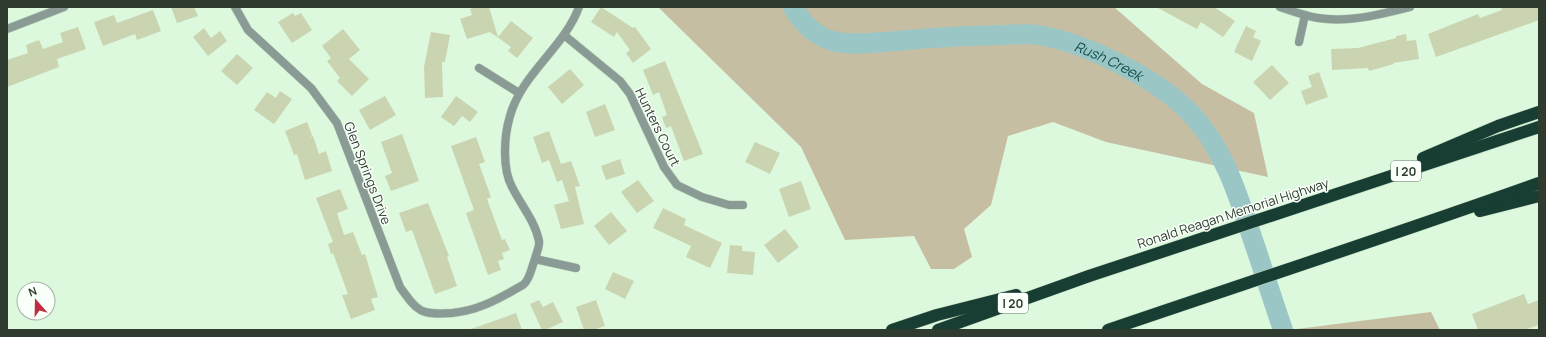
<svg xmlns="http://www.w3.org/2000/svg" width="1546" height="337" font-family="Manrope,sans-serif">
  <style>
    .green { fill: #c6bea3 }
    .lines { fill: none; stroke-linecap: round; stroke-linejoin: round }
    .river { stroke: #9ac6c6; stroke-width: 20 }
    .building { fill: #cad4b1 }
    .street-casing { stroke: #bad3ba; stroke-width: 9 }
    .highway-casing { stroke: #bad3ba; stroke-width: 13 }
    .street { stroke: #8a9b95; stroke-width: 8 }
    .highway { stroke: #183e33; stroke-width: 12 }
    .labels { text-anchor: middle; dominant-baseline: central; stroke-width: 3; stroke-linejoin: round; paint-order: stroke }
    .shield { fill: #f9fff9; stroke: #6c766c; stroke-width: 1 }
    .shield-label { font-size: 12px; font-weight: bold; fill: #303b30 }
    .street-label { font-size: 13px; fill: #303b30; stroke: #f9fff9 }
    .water-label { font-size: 14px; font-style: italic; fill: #125151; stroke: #f9fff9 }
  </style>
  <rect width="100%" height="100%" fill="#dcf9dd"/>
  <g class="green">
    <path d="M658,7H1114L1202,84L1254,113L1268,177L1106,142L1053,122L1008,136L991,205L964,229L972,257L954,269H931L914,236L845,240L801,147Z"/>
    <path d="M1431,312L1440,330H1289Z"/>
  </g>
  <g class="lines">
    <path class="river" id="s1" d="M793,7C801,22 816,37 833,41C851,46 878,42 897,41C932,37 966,36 1001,35C1013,35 1026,33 1038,35C1087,43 1161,80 1194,117C1224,151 1237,192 1251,234C1262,266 1272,298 1283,330"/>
  </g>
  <g class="building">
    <path d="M171,7H194L198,16L177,23Z"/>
    <path d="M477,7H489L498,37L511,21L533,38L517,58L508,51L511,47L490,32L467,39L460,19L472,15L470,9Z"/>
    <path d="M601,7L633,28L635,27L651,49L633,63L626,53L630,50L617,32L614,37L591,22Z"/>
    <path d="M1156,7H1214L1235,21L1223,37L1201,22L1197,29Z"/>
    <path d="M1501,7H1539V20L1436,57L1428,34L1478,14L1480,18L1502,10Z"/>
    <path d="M153,10L161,31L137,40L135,34L103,46L94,22L114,15L117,23Z"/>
    <path d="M293,13L295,16L301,13L312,30L292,43L278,22Z"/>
    <path d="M1246,26L1256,31L1253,37L1261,41L1252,61L1234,52Z"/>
    <path d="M78,27L86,49L57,59L59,67L7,87V60L28,53L26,45L39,40L43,49L63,42L60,33Z"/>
    <path d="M204,28L211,38L220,31L227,41L208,56L193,37Z"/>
    <path d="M343,29L360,50L349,59L369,79L352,96L337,81L340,78L327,61L331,58L322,46Z"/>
    <path d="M431,32L450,35L445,62H442L443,97L425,98L424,67Z"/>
    <path d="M1406,34L1407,41L1416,40L1419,59L1393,63L1394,64L1369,71L1368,68L1332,70L1331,49L1358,48L1396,38V36Z"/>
    <path d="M237,54L253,68L237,85L221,71Z"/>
    <path d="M665,61L703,154L684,161L671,126L666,128L662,117L667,115L659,92L653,95L643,70Z"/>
    <path d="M1272,65L1289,83L1270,100L1253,82Z"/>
    <path d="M570,69L584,85L562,104L548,87Z"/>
    <path d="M1319,72L1328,97L1306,105L1301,91L1312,87L1308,76Z"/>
    <path d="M280,91L292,99L274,124L254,110L267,92L276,98Z"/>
    <path d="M385,96L396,115L370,130L359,110Z"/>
    <path d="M456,96L478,112L470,122L462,116L454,126L441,117Z"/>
    <path d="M605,104L615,130L595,137L586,112Z"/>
    <path d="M307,122L312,135L310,137L313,136L319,154L326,151L332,171L305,180L297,154L294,155L285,131Z"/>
    <path d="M549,131L561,164L571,161L580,186L575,187L584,224L561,229L554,205L569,201L562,180L557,182L549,160L542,163L533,137Z"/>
    <path d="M402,134L419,181L391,191L385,176L392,173L381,142Z"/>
    <path d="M476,137L485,162L479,164L491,197L487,199L502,240L505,239L510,250L502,253L504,259L498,261L501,270L488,275L466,213L474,210L451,146Z"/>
    <path d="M755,142L780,153L770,174L745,162Z"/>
    <path d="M620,159L625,174L606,180L601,166Z"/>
    <path d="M638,180L654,201L637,213L621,192Z"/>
    <path d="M801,181L811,209L789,217L779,189Z"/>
    <path d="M340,189L348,209L337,213L344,235L353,232L362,255L365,254L378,297L371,299L375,310L351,319L342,295L348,294L333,253L331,254L328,244L333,242L316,198Z"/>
    <path d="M428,203L449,256L447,257L457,286L435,294L412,230L406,232L399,213Z"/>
    <path d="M663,208L686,219L684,225L722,243L710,268L686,257L691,246L653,228Z"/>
    <path d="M611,212L627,231L609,245L594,226Z"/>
    <path d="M785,229L799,247L778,263L764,245Z"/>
    <path d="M730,245L742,246V251L755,252L753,275L727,273Z"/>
    <path d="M613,272L634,281L625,299L605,289Z"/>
    <path d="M1524,294L1528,304L1539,300V325L1524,330H1478L1472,314Z"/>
    <path d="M539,300L543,307L553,302L563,322L545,330H542L530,304Z"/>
    <path d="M596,300L605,326L593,330H584L576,307Z"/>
    <path d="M516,313L522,330H471V329Z"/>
  </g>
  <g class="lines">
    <defs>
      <g id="street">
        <path d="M235,7L248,30L311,88L337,123L400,287C418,312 420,315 452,313C475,311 495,301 514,290C517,288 522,286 524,284C530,279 532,266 535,259C536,254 540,246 539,241C535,221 521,205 512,187C502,168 504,136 510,116C522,73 564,48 579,7"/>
        <path d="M1280,7C1292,11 1305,16 1318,18C1349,23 1381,14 1410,7"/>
        <path d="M7,29L64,7"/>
        <path d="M564,35L620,81L630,94L664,167L677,185L702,197L729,205H743"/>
        <path d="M1299,42L1305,15"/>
        <path d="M479,68L519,93"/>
        <path d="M535,259L576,268"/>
      </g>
      <g id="highway">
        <path d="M1423,158L1498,126L1539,112"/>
        <path d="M1480,211L1539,196"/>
        <path d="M892,330L937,315L1016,295"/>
        <path d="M938,330L1089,276L1539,127"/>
        <path d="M1108,330C1252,281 1396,234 1539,183"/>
      </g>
    </defs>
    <use href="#street" class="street-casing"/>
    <use href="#highway" class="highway-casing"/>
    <use href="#street" class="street"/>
    <use href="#highway" class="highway"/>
  </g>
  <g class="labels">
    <g class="shield">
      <rect x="1391" y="161" width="30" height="20" rx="3"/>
      <rect x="998" y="293" width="30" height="20" rx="3"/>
    </g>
    <g class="shield-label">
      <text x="1406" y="171">I 20</text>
      <text x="1013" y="303">I 20</text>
    </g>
    <g class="street-label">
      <text transform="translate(658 127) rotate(64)">Hunters Court</text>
      <text transform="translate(368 173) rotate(69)">Glen Springs Drive</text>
      <text transform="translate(1233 213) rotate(-18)">Ronald Reagan Memorial Highway</text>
    </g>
    <g class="water-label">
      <text stroke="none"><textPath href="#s1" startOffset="335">Rush Creek</textPath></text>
    </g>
  </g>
  <rect width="1546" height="337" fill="none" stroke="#303b30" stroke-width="16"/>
  <g transform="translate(36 301) rotate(340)"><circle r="19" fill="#f9fff9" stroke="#a9b1a9"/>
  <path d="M0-3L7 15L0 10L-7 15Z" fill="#bd2c41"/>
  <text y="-6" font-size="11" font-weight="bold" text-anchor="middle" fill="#303b30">N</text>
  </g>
</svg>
